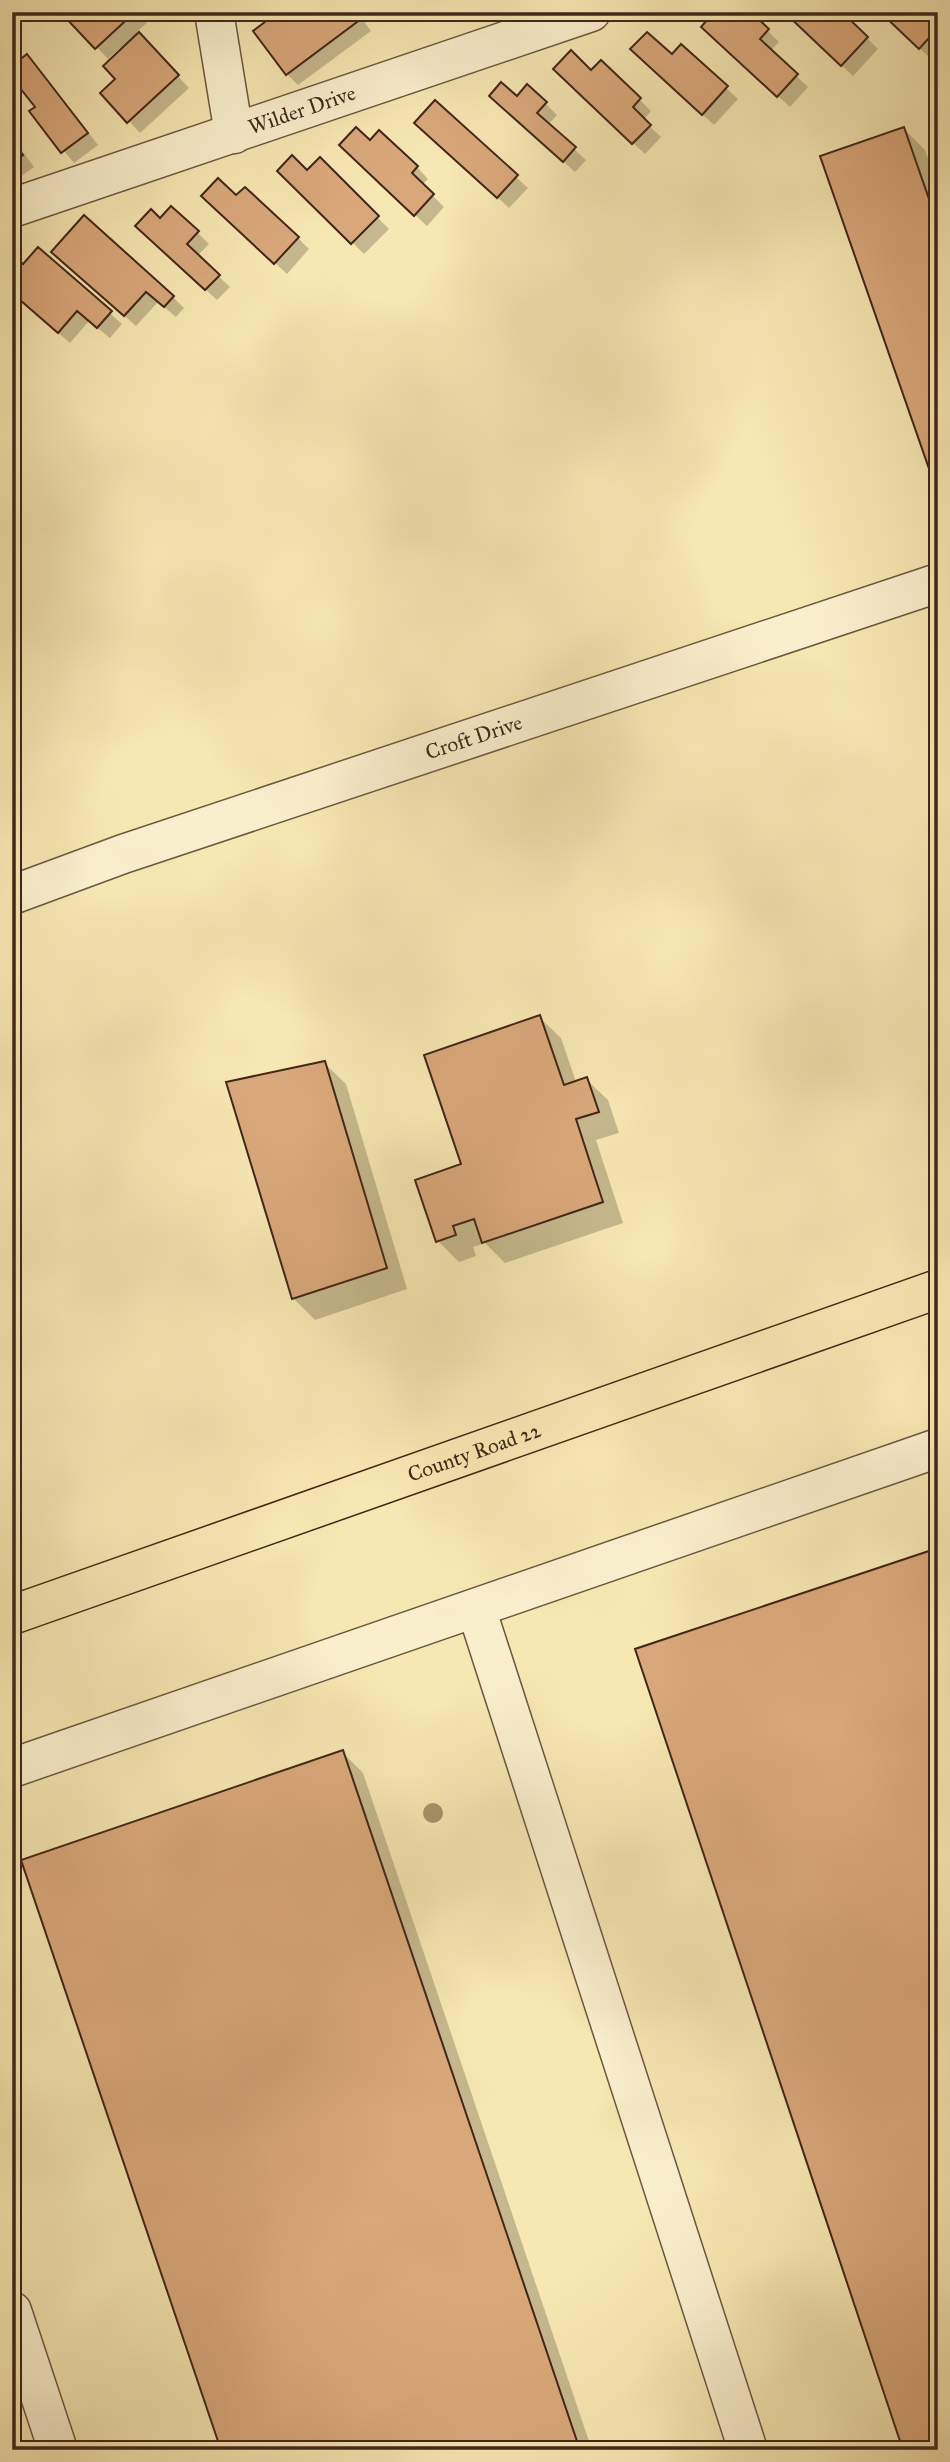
<svg xmlns="http://www.w3.org/2000/svg" width="950" height="2462" font-family="'IM FELL Great Primer',serif">
  <style>
    .shadow { fill: #0003 }
    .building { fill: #d9a87a; stroke: #42261a; stroke-width: 2 }
    .lines { fill: none; stroke-linecap: round; stroke-linejoin: round }
    .minor-casing { stroke: #6f5640; stroke-width: 41 }
    .major-casing { stroke: #42261a; stroke-width: 41 }
    .minor { stroke: #faefcd; stroke-width: 38 }
    .major { stroke: #f7e7b2; stroke-width: 38 }
    .tree { fill: #a5936e }
    .labels { text-anchor: middle; dominant-baseline: central; stroke-width: 5; stroke-linejoin: round; paint-order: stroke }
    .street-label { font-size: 21px; fill: #42261a; stroke: #faefcd }
  </style>
  <rect width="100%" height="100%" fill="#f7e7b2"/>
  <filter id="stains"><feTurbulence type="fractalNoise" baseFrequency=".00286" numOctaves="4"/><feColorMatrix values="0 0 0 0 .2 0 0 0 0 .09 0 0 0 0 .02 0 0 0 .5 -.17"/></filter>
  <radialGradient id="worn" r=".72"><stop offset=".6" stop-color="#630" stop-opacity="0"/><stop offset="1" stop-color="#630" stop-opacity=".3"/></radialGradient>
  <g class="shadow">
    <path d="M66,12H158L137,32L189,88L140,133L129,121L118,79L122,50L120,48L108,59L65,14Z"/>
    <path d="M273,12H357L371,31L298,85L287,74L276,16Z"/>
    <path d="M749,12L779,42L770,51L808,87L790,107L715,38Z"/>
    <path d="M785,12L867,38L878,49L853,76Z"/>
    <path d="M882,12H933L926,19L938,30V52L931,59Z"/>
    <path d="M681,46L738,99L714,125L644,61L672,57Z"/>
    <path d="M27,56L39,68L98,145L74,163L31,111L37,107Z"/>
    <path d="M601,62L651,111L643,120L661,137L645,154L566,80L592,72Z"/>
    <path d="M517,98L545,103L557,115L548,125L586,160L575,172L503,108Z"/>
    <path d="M904,129L925,150L938,188V485L935,482Z"/>
    <path d="M428,134L516,177L528,188L509,208Z"/>
    <path d="M12,137L34,167L16,180L12,177Z"/>
    <path d="M370,142L417,167L428,179L422,185L444,207L427,226L352,156Z"/>
    <path d="M320,160L389,229L364,254L280,171L307,172Z"/>
    <path d="M236,198L298,238L309,249L287,274L215,207Z"/>
    <path d="M160,220L197,232L209,244L197,256L230,287L217,300L149,237Z"/>
    <path d="M38,249L122,324L110,338L89,321L70,343L12,293L23,266Z"/>
    <path d="M65,263L173,297L184,308L176,317L158,302L136,326Z"/>
    <path d="M12,350L19,357L12,365Z"/>
    <path d="M539,1017L561,1038L576,1082L586,1079L608,1100L619,1133L596,1140L623,1223L505,1263L485,1243L473,1247L476,1256L459,1262L438,1241L463,1166Z"/>
    <path d="M324,1063L346,1084L407,1289L315,1320L293,1298Z"/>
    <path d="M342,1752L363,1773L592,2450H223Z"/>
  </g>
  <g class="building">
    <path d="M64,12H135L95,49L62,14Z"/>
    <path d="M278,12H356L361,19L286,75L253,31Z"/>
    <path d="M714,12H729L735,18L740,12H751L769,29L760,39L798,74L777,97L701,27Z"/>
    <path d="M784,12H842L868,37L841,66Z"/>
    <path d="M880,12H922L938,28L919,49Z"/>
    <path d="M139,32L179,75L127,123L100,93L115,79L103,66Z"/>
    <path d="M647,32L672,54L681,44L728,86L702,115L630,49Z"/>
    <path d="M571,50L591,70L601,60L641,98L633,107L651,125L632,144L553,69Z"/>
    <path d="M27,54L88,133L61,153L29,111L35,107L12,78V66Z"/>
    <path d="M501,82L517,96L527,84L547,102L537,113L576,147L563,162L489,96Z"/>
    <path d="M435,100L518,175L497,198L414,123Z"/>
    <path d="M356,127L370,140L379,130L418,166L412,173L434,194L414,216L339,145Z"/>
    <path d="M904,127L938,225V482L934,483L820,156Z"/>
    <path d="M12,140L23,155L12,164Z"/>
    <path d="M292,155L307,170L320,157L379,216L351,244L277,171Z"/>
    <path d="M218,178L236,195L245,187L299,237L274,264L201,196Z"/>
    <path d="M171,206L199,231L187,244L220,275L205,290L135,226L151,209L160,218Z"/>
    <path d="M84,215L174,296L164,307L146,292L124,316L51,252Z"/>
    <path d="M38,247L112,311L97,328L77,311L58,333L12,293V255L23,264Z"/>
    <path d="M540,1015L564,1085L587,1077L599,1112L576,1119L603,1202L482,1243L474,1219L453,1226L456,1235L436,1242L415,1180L461,1164L424,1055Z"/>
    <path d="M325,1061L387,1268L292,1299L226,1082Z"/>
    <path d="M938,1548V2450H903L635,1649Z"/>
    <path d="M343,1750L580,2450H221L21,1860Z"/>
  </g>
  <g class="lines">
    <defs>
      <g id="minor">
        <path d="M214,12L234,134"/>
        <path id="s1" d="M12,208L591,12"/>
        <path id="s2" d="M12,895L123,854L938,583"/>
        <path d="M476,1608L748,2450"/>
        <path d="M12,1768L938,1448"/>
        <path d="M12,2311L58,2450"/>
      </g>
      <g id="major">
        <path id="s3" d="M12,1615L938,1289"/>
      </g>
    </defs>
    <use href="#minor" class="minor-casing"/>
    <use href="#major" class="major-casing"/>
    <use href="#minor" class="minor"/>
    <use href="#major" class="major"/>
  </g>
  <circle class="tree" cx="433" cy="1813" r="10"/>
  <g class="labels">
    <g class="street-label">
      <text stroke="none"><textPath href="#s1" startOffset="306">Wilder Drive</textPath></text>
      <text stroke="none"><textPath href="#s2" startOffset="488">Croft Drive</textPath></text>
      <text stroke="none"><textPath href="#s3" startOffset="490">County Road 22</textPath></text>
    </g>
  </g>
  <rect width="950" height="2462" fill="none" stroke="#f7e7b2" stroke-width="42"/>
  <rect x="14" y="14" width="922" height="2434" fill="none" stroke="#42261a" stroke-width="3.5"/>
  <rect x="21" y="21" width="908" height="2420" fill="none" stroke="#42261a" stroke-width="2"/>
  <rect width="100%" height="100%" filter="url(#stains)"/>
  <rect width="100%" height="100%" fill="url(#worn)"/>
</svg>
